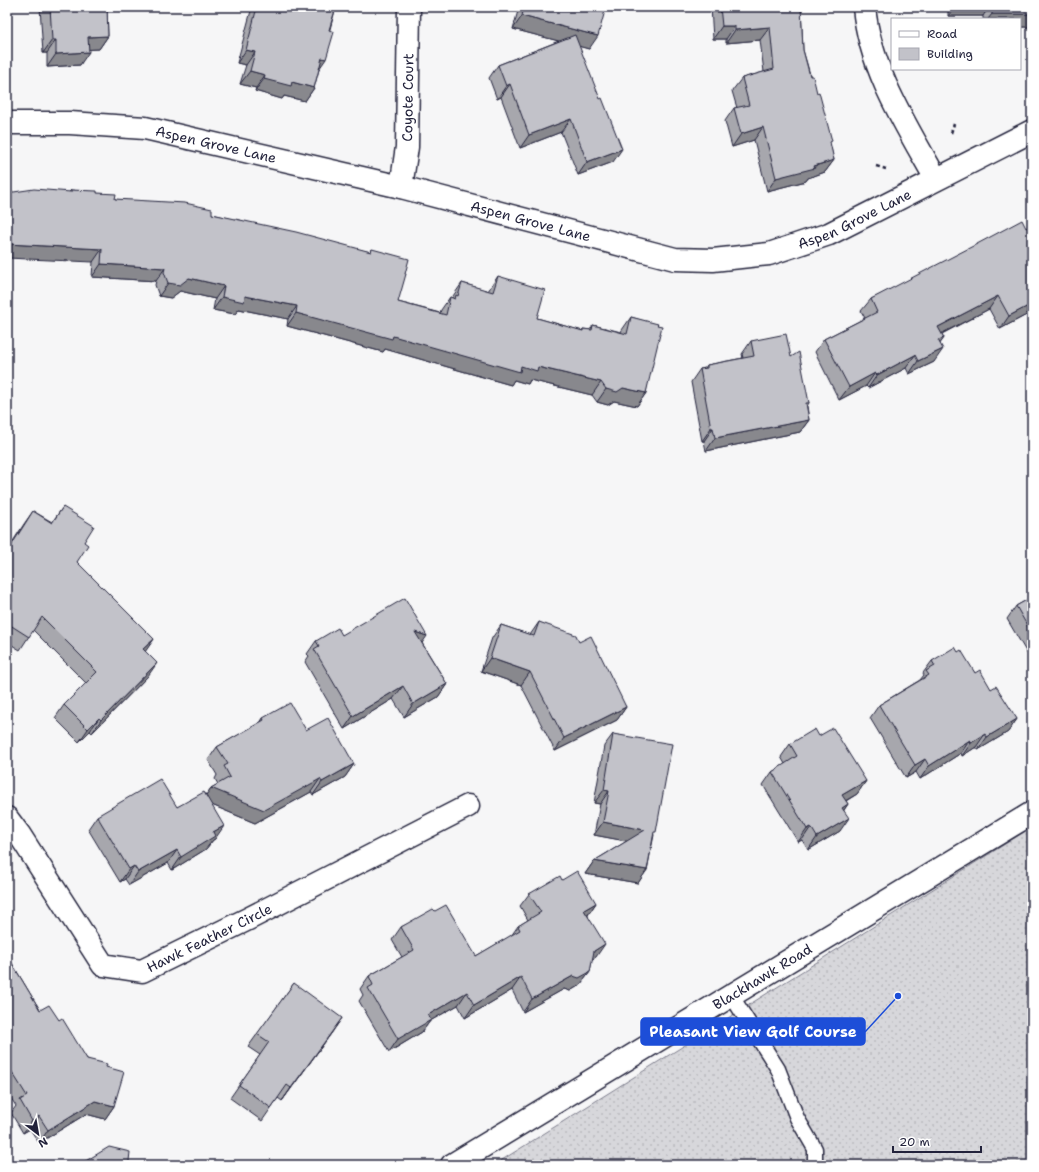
<svg xmlns="http://www.w3.org/2000/svg" width="1039" height="1172" font-family="'Shantell Sans',sans-serif">
  <style>
    .grass { fill: url(#grass-dots); stroke: #7c7c8b }
    .lines { fill: none; stroke-linecap: round; stroke-linejoin: round }
    .service-casing { stroke: #22223b; stroke-width: 17 }
    .minor-casing { stroke: #22223b; stroke-width: 25 }
    .path { stroke: #22223b; stroke-width: 2.5; stroke-dasharray: 4 3; stroke-linecap: butt }
    .service { stroke: #fff; stroke-width: 14 }
    .minor { stroke: #fff; stroke-width: 22 }
    .wall { fill: #a7a7ad; stroke: #22223b }
    .shaded-wall { fill: #88888d; stroke: #22223b }
    .building { fill: #c2c2c9; stroke: #22223b }
    .labels { text-anchor: middle; dominant-baseline: central; stroke-width: 3; stroke-linejoin: round; paint-order: stroke }
    .street-label { font-size: 14px; fill: #22223b; stroke: #fff }
    .leader { fill: none; stroke: #1d4ed8; stroke-width: 1.5 }
    .callout-dot { fill: #1d4ed8; stroke: #fff; stroke-width: 1.5 }
    .callout { fill: #1d4ed8; stroke: #1d4ed8; stroke-width: 1.5 }
    .callout-label { font-size: 15px; text-anchor: middle; font-weight: bold; fill: #fff }
  </style>
  <defs>
    <pattern id="grass-dots" width="8" height="8" patternUnits="userSpaceOnUse"><rect width="8" height="8" fill="#d7d7db"/><path d="M2 2h.1M6 6h.1" fill="none" stroke="#b8b8bd" stroke-width="1.8" stroke-linecap="round"/></pattern>
  </defs>
  <rect width="100%" height="100%" fill="#f6f6f7"/>
  <filter id="ink" filterUnits="userSpaceOnUse"><feTurbulence type="fractalNoise" baseFrequency=".025" numOctaves="2"/><feDisplacementMap in="SourceGraphic" scale="8" xChannelSelector="R" yChannelSelector="G"/><feConvolveMatrix kernelMatrix="1 2 1 2 8 2 1 2 1" color-interpolation-filters="sRGB"/></filter>
  <g filter="url(#ink)">
    <path class="grass" d="M1032,827V1165H494Z"/>
    <g class="lines">
      <defs>
        <path id="service" d="M731,995L778,1069L797,1118L815,1149V1165"/>
        <g id="minor">
          <path d="M864,7C870,70 906,125 936,179"/>
          <path id="s1" d="M7,123H70L145,128L401,187L675,259L713,260L769,254L829,234L1032,131"/>
          <path id="s2" d="M401,187L407,147L409,7"/>
          <path id="s3" d="M7,818L19,834L103,965L142,971L248,919L468,806"/>
          <path id="s4" d="M452,1165L1032,813"/>
        </g>
      </defs>
      <use href="#service" class="service-casing"/>
      <use href="#minor" class="minor-casing"/>
      <g class="path">
        <path d="M951,133L954,124"/>
        <path d="M876,166L886,169"/>
      </g>
      <use href="#service" class="service"/>
      <use href="#minor" class="minor"/>
    </g>
    <g class="wall">
      <path d="M40,7H107L108,36L99,49H89L80,65L47,67V53H43Z"/>
      <path d="M252,7H336L314,88L305,101L284,96L282,99L255,91L256,88L240,84L246,65L237,63Z"/>
      <path d="M519,7H606L589,49L579,46L613,162L578,175L561,132L520,148L501,97L497,99L489,78L498,65L559,41L513,29Z"/>
      <path d="M711,7H801L803,50L830,144L834,160L825,172L808,178L806,181L767,191L754,140L732,147L725,121L734,108H737L732,91L742,78L764,72L760,40L726,43V39H713Z"/>
      <path d="M948,7H1032V27H1020V19H983V16H948Z"/>
      <path d="M71,190L97,193L115,199L212,214L370,252L372,249L398,302L440,313L441,310L450,297L452,298L453,296L462,283L488,291L498,276L537,318L582,331L583,329L590,330L593,325L621,332L622,330L631,317L657,325L646,393L637,406L614,401L608,405L597,402L592,395L530,380L528,384L514,380L511,385L385,349L383,352L287,326L288,319L239,309L235,314L213,310L215,299L180,291L171,298L159,296L155,285L156,281L92,277L93,262L69,192Z"/>
      <path d="M1026,228L1032,232V312L1000,329L989,309L942,334L944,338L940,343L934,362L909,374L906,368L868,388L866,386L839,400L815,352L824,339L865,318L861,311L871,299Z"/>
      <path d="M751,341L791,357L809,403L807,406L809,420L800,432L706,451L704,441H702L691,382L700,369L705,368L707,365L743,358L742,354Z"/>
      <path d="M63,507L84,542L77,562L154,639L145,651L148,676L92,733L90,731L79,742L55,718L64,705L86,683L33,630L20,650L7,642V548L8,549L24,524L33,511L52,522Z"/>
      <path d="M1032,597V656L1030,653L1028,655L1007,619L1016,606Z"/>
      <path d="M539,622L579,642L626,707L617,720L555,751L521,685L481,671L492,638L501,625L530,635Z"/>
      <path d="M342,635L422,643L447,684L438,697L404,717L393,699L344,729L305,662L309,656L307,654L316,641Z"/>
      <path d="M958,652L975,673L991,689L1017,719L1008,732L978,750L976,747L962,756L961,753L920,779L916,772L906,778L870,718L879,705L920,680L924,675L923,673L932,661Z"/>
      <path d="M263,718L306,730L354,764L345,777L313,795L311,792L255,823L212,805L215,839L213,840L206,849L172,870L168,863L129,885L125,879L120,882L88,829L97,816L177,807L206,795L211,788L218,784L215,779L217,775L208,760L217,747L260,723Z"/>
      <path d="M613,734L654,835L647,870L638,883L585,874L594,861L627,841L594,835L600,804L594,803L604,746Z"/>
      <path d="M819,736L866,781L857,794L846,801L848,804L844,810L840,831L808,850L802,840L798,842L763,785L772,772L785,764L781,757L790,744Z"/>
      <path d="M562,880L596,903L588,915L596,957L592,959L590,972L580,985L570,991L564,989L523,1012L512,990L465,1018L458,1005L430,1021L422,1032L389,1052L359,1001L363,995L360,989L369,976L402,957L392,940L401,927L435,911L476,956L511,936L518,926L528,920L520,906L529,894Z"/>
      <path d="M7,955L40,1010L59,1020L87,1059L106,1067L114,1106L105,1119L86,1114L39,1143L30,1129L23,1133L11,1113L16,1106L7,1092Z"/>
      <path d="M294,983L333,1031L282,1101L278,1098L262,1121L230,1098L260,1055L248,1047Z"/>
    </g>
    <g class="shaded-wall">
      <path d="M955,7H989L983,16H948Z"/>
      <path d="M992,14H1032V27H1020V19H988Z"/>
      <path d="M522,16L598,36L589,49L513,29Z"/>
      <path d="M722,26H735L726,39H713Z"/>
      <path d="M770,27L760,40L726,43L735,30Z"/>
      <path d="M108,36L99,49L79,50L88,37Z"/>
      <path d="M52,40H56L47,53H43Z"/>
      <path d="M246,50L255,52L246,65L237,63Z"/>
      <path d="M89,52L80,65L47,67L56,54Z"/>
      <path d="M322,58L326,59L317,72Z"/>
      <path d="M250,71L265,75L256,88L240,84Z"/>
      <path d="M264,79L292,82L314,88L305,101L284,96L282,99L255,91Z"/>
      <path d="M510,84L501,97L497,99L506,86Z"/>
      <path d="M571,119L561,132L520,148L529,135Z"/>
      <path d="M763,127L754,140L732,147L741,134Z"/>
      <path d="M622,149L613,162L578,175L587,162Z"/>
      <path d="M834,160L825,172L808,178L806,181L767,191L776,178Z"/>
      <path d="M7,244L102,249L93,262L7,258Z"/>
      <path d="M101,264L165,268L156,281L92,277Z"/>
      <path d="M189,278L224,286L215,299L180,291L171,298L159,296L168,283Z"/>
      <path d="M245,296L297,306L288,319L239,309L235,314L213,310L222,297Z"/>
      <path d="M998,296L989,309L929,340L938,327Z"/>
      <path d="M1032,304V312L1000,329L1009,316Z"/>
      <path d="M296,313L521,366L538,367L601,382L592,395L530,380L528,384L514,380L511,385L385,349L383,352L287,326Z"/>
      <path d="M944,338L935,351L938,340Z"/>
      <path d="M943,349L934,362L909,374L918,361Z"/>
      <path d="M915,355L906,368L868,388L877,375Z"/>
      <path d="M875,373L866,386L839,400L849,387Z"/>
      <path d="M623,388L646,393L637,406L614,401L608,405L597,402L606,389Z"/>
      <path d="M809,420L800,432L706,451L715,438Z"/>
      <path d="M711,428H713L704,441H702Z"/>
      <path d="M415,632L427,636L418,649Z"/>
      <path d="M154,639L145,652L143,649Z"/>
      <path d="M1032,649V651L1028,655Z"/>
      <path d="M490,658L530,672L521,685L481,671Z"/>
      <path d="M157,663L148,676L92,733L101,720Z"/>
      <path d="M447,684L438,697L404,717L413,704Z"/>
      <path d="M403,686L393,699L344,729L353,716Z"/>
      <path d="M626,707L617,720L555,751L564,738Z"/>
      <path d="M99,718L90,731L79,742L88,729Z"/>
      <path d="M1017,719L1008,732L978,750L987,737Z"/>
      <path d="M985,734L976,747L962,756L971,743Z"/>
      <path d="M970,740L961,753L920,779L929,766Z"/>
      <path d="M925,759L916,772L906,778L915,765Z"/>
      <path d="M354,764L345,777L313,795L322,782Z"/>
      <path d="M320,779L311,792L255,823L202,801L211,788Z"/>
      <path d="M866,781L857,794L833,808L842,795Z"/>
      <path d="M604,790L609,791L600,804L594,803Z"/>
      <path d="M848,804L839,817L842,808Z"/>
      <path d="M849,818L840,831L808,850L817,837Z"/>
      <path d="M603,822L645,830L636,843L594,835Z"/>
      <path d="M224,826L215,839L213,840L206,849L172,870L181,857L213,832Z"/>
      <path d="M811,827L802,840L798,842L807,829Z"/>
      <path d="M177,850L168,863L129,885L138,872Z"/>
      <path d="M594,861L647,870L638,883L585,874Z"/>
      <path d="M134,866L125,879L120,882L129,869Z"/>
      <path d="M596,903L587,916L584,910Z"/>
      <path d="M605,944L596,957L585,963L594,951Z"/>
      <path d="M590,972L580,985L570,991L564,989L523,1012L532,999L573,976Z"/>
      <path d="M521,977L512,990L465,1018L474,1005Z"/>
      <path d="M467,992L458,1005L430,1021L422,1032L389,1052L398,1039L428,1015Z"/>
      <path d="M342,1018L333,1031L282,1101L291,1088Z"/>
      <path d="M95,1101L114,1106L105,1119L86,1114L39,1143L48,1130Z"/>
      <path d="M39,1116L30,1129L23,1133L32,1121Z"/>
    </g>
    <g class="building">
      <path d="M50,7H107L108,36L88,37L89,52L56,54V40H52Z"/>
      <path d="M257,7H336L329,30L334,32L326,59L322,58L314,88L292,82L291,86L264,79L265,75L250,71L255,52L246,50Z"/>
      <path d="M524,7H606L598,36L522,16Z"/>
      <path d="M720,7H801L803,50L810,76H813L817,93L819,92L832,141L830,142L834,160L814,166L815,168L776,178L763,127L741,134L734,108L749,105L742,78L774,69L770,27L735,30V26H722Z"/>
      <rect x="992" y="7" width="40" height="7"/>
      <path d="M575,35L600,99L602,98L622,149L587,162L571,119L529,135L510,84L506,86L498,65Z"/>
      <path d="M34,189L71,192V190L97,191V193L116,194L115,199L185,203L212,209V214L296,232L371,252L372,249L409,259L405,274H406L398,302L446,315L450,297L455,299L456,295L458,296L462,283L493,292L498,276L545,290L537,318L583,331V329L592,330L593,325L627,334L631,317L658,324L657,325L662,326L646,393L623,388L617,392L606,389L601,382L538,367L537,371L521,366L520,372L393,336L392,339L296,313L297,306L245,296L244,302L222,297L224,286L189,278L180,285L168,283L164,272L165,268L101,264L102,249L7,244V193Z"/>
      <path d="M1022,220L1026,228L1029,226L1032,232V304L1009,316L998,296L938,327L944,338L938,340L943,349L918,361L915,355L877,375L875,373L849,387L824,339L877,312L871,299L977,244Z"/>
      <path d="M786,334L791,357L799,352L809,403H806L809,420L715,438L713,428H711L700,369L707,368V365L754,356L751,341Z"/>
      <path d="M63,507L94,526L84,542L88,545L77,562L154,639L143,649L157,663L101,720L99,718L88,729L64,705L97,672L42,617L29,637L7,623V604L8,602L7,601V548L9,549L33,511L52,523Z"/>
      <path d="M1032,597V634L1016,606Z"/>
      <path d="M405,598L427,636L415,632L447,684L413,704L403,686L353,716L314,649L319,646L316,641L338,628L342,635Z"/>
      <path d="M539,622L576,635L579,642L591,636L626,707L564,738L530,672L490,658L501,625L534,636Z"/>
      <path d="M955,647L958,652L961,650L975,673L980,670L991,689L996,686L1017,719L987,737L985,734L971,743L970,740L929,766L925,759L915,765L879,705L929,675L926,671L935,666L932,661Z"/>
      <path d="M290,703L306,730L328,718L354,764L322,782L320,779L264,810L211,788L230,777L224,766L228,764L217,747L264,720L263,718Z"/>
      <path d="M833,728L866,781L842,795L848,804L842,808L849,818L817,837L811,827L807,829L772,772L797,756L790,744L815,729L819,736Z"/>
      <path d="M613,734L672,744L656,832H654L647,870L594,861L645,830L603,822L609,791L604,790Z"/>
      <path d="M160,779L177,807L204,792L224,826L213,832L215,836L181,857L177,850L138,872L134,866L129,869L97,816Z"/>
      <path d="M577,871L596,903L584,910L605,944L594,951L590,972L579,978L573,976L532,999L521,977L474,1005L467,992L428,1015L431,1020L398,1039L368,988L373,985L369,976L414,950L401,927L433,909L435,911L446,905L476,956L520,930L518,926L541,912L529,894L560,876L562,880Z"/>
      <path d="M7,955L40,1010L49,1005L59,1020L62,1018L87,1059L107,1064L106,1067L124,1072L114,1106L95,1101L48,1130L39,1116L32,1121L20,1100L27,1096L7,1064Z"/>
      <path d="M294,983L342,1018L291,1088L287,1085L271,1108L239,1085L269,1042L257,1034Z"/>
      <path d="M109,1147L130,1152L129,1161L131,1165H79Z"/>
    </g>
  </g>
  <g class="labels">
    <g class="street-label">
      <text stroke="none"><textPath href="#s2" startOffset="90">Coyote Court</textPath></text>
      <text stroke="none"><textPath href="#s1" startOffset="211">Aspen Grove Lane</textPath></text>
      <text stroke="none"><textPath href="#s1" startOffset="871">Aspen Grove Lane</textPath></text>
      <text stroke="none"><textPath href="#s1" startOffset="535">Aspen Grove Lane</textPath></text>
      <text stroke="none"><textPath href="#s3" startOffset="290">Hawk Feather Circle</textPath></text>
      <text stroke="none"><textPath href="#s4" startOffset="363">Blackhawk Road</textPath></text>
    </g>
  </g>
  <path class="leader" d="M898 996L865 1032"/>
  <circle class="callout-dot" cx="898" cy="996" r="4"/>
  <rect class="callout" x="641" y="1018" width="224" height="27" rx="4"/>
  <g class="callout-label">
    <text x="753" y="1037">Pleasant View Golf Course</text>
  </g>
  <rect width="1039" height="1172" fill="none" stroke="#fff" stroke-width="24"/>
  <rect x="12" y="12" width="1015" height="1148" fill="none" stroke="#22223b" stroke-width="1.5" filter="url(#ink)"/>
  <rect x="891" y="18" width="130" height="52" fill="#ffffff" stroke="#a7a7b1"/>
  <rect x="899" y="31" width="20" height="6" fill="#ffffff" stroke="#a7a7b1"/>
  <text x="927" y="38" font-size="12" fill="#22223b">Road</text>
  <rect x="899" y="48" width="20" height="12" fill="#c2c2c9" stroke="#a7a7b1"/>
  <text x="927" y="58" font-size="12" fill="#22223b">Building</text>
  <g transform="translate(38 1134) rotate(149)" stroke="#ffffff" stroke-width="3" paint-order="stroke">
  <path d="M0-3L7 15L0 10L-7 15Z" fill="#22223b"/>
  <text y="-6" font-size="11" font-weight="bold" text-anchor="middle" fill="#22223b">N</text>
  </g>
  <path d="M893 1146v6h88v-6" fill="none" stroke="#22223b" stroke-width="2"/>
  <text x="899" y="1146" font-size="12" fill="#22223b" stroke="#ffffff" stroke-width="3" paint-order="stroke">20 m</text>
</svg>
